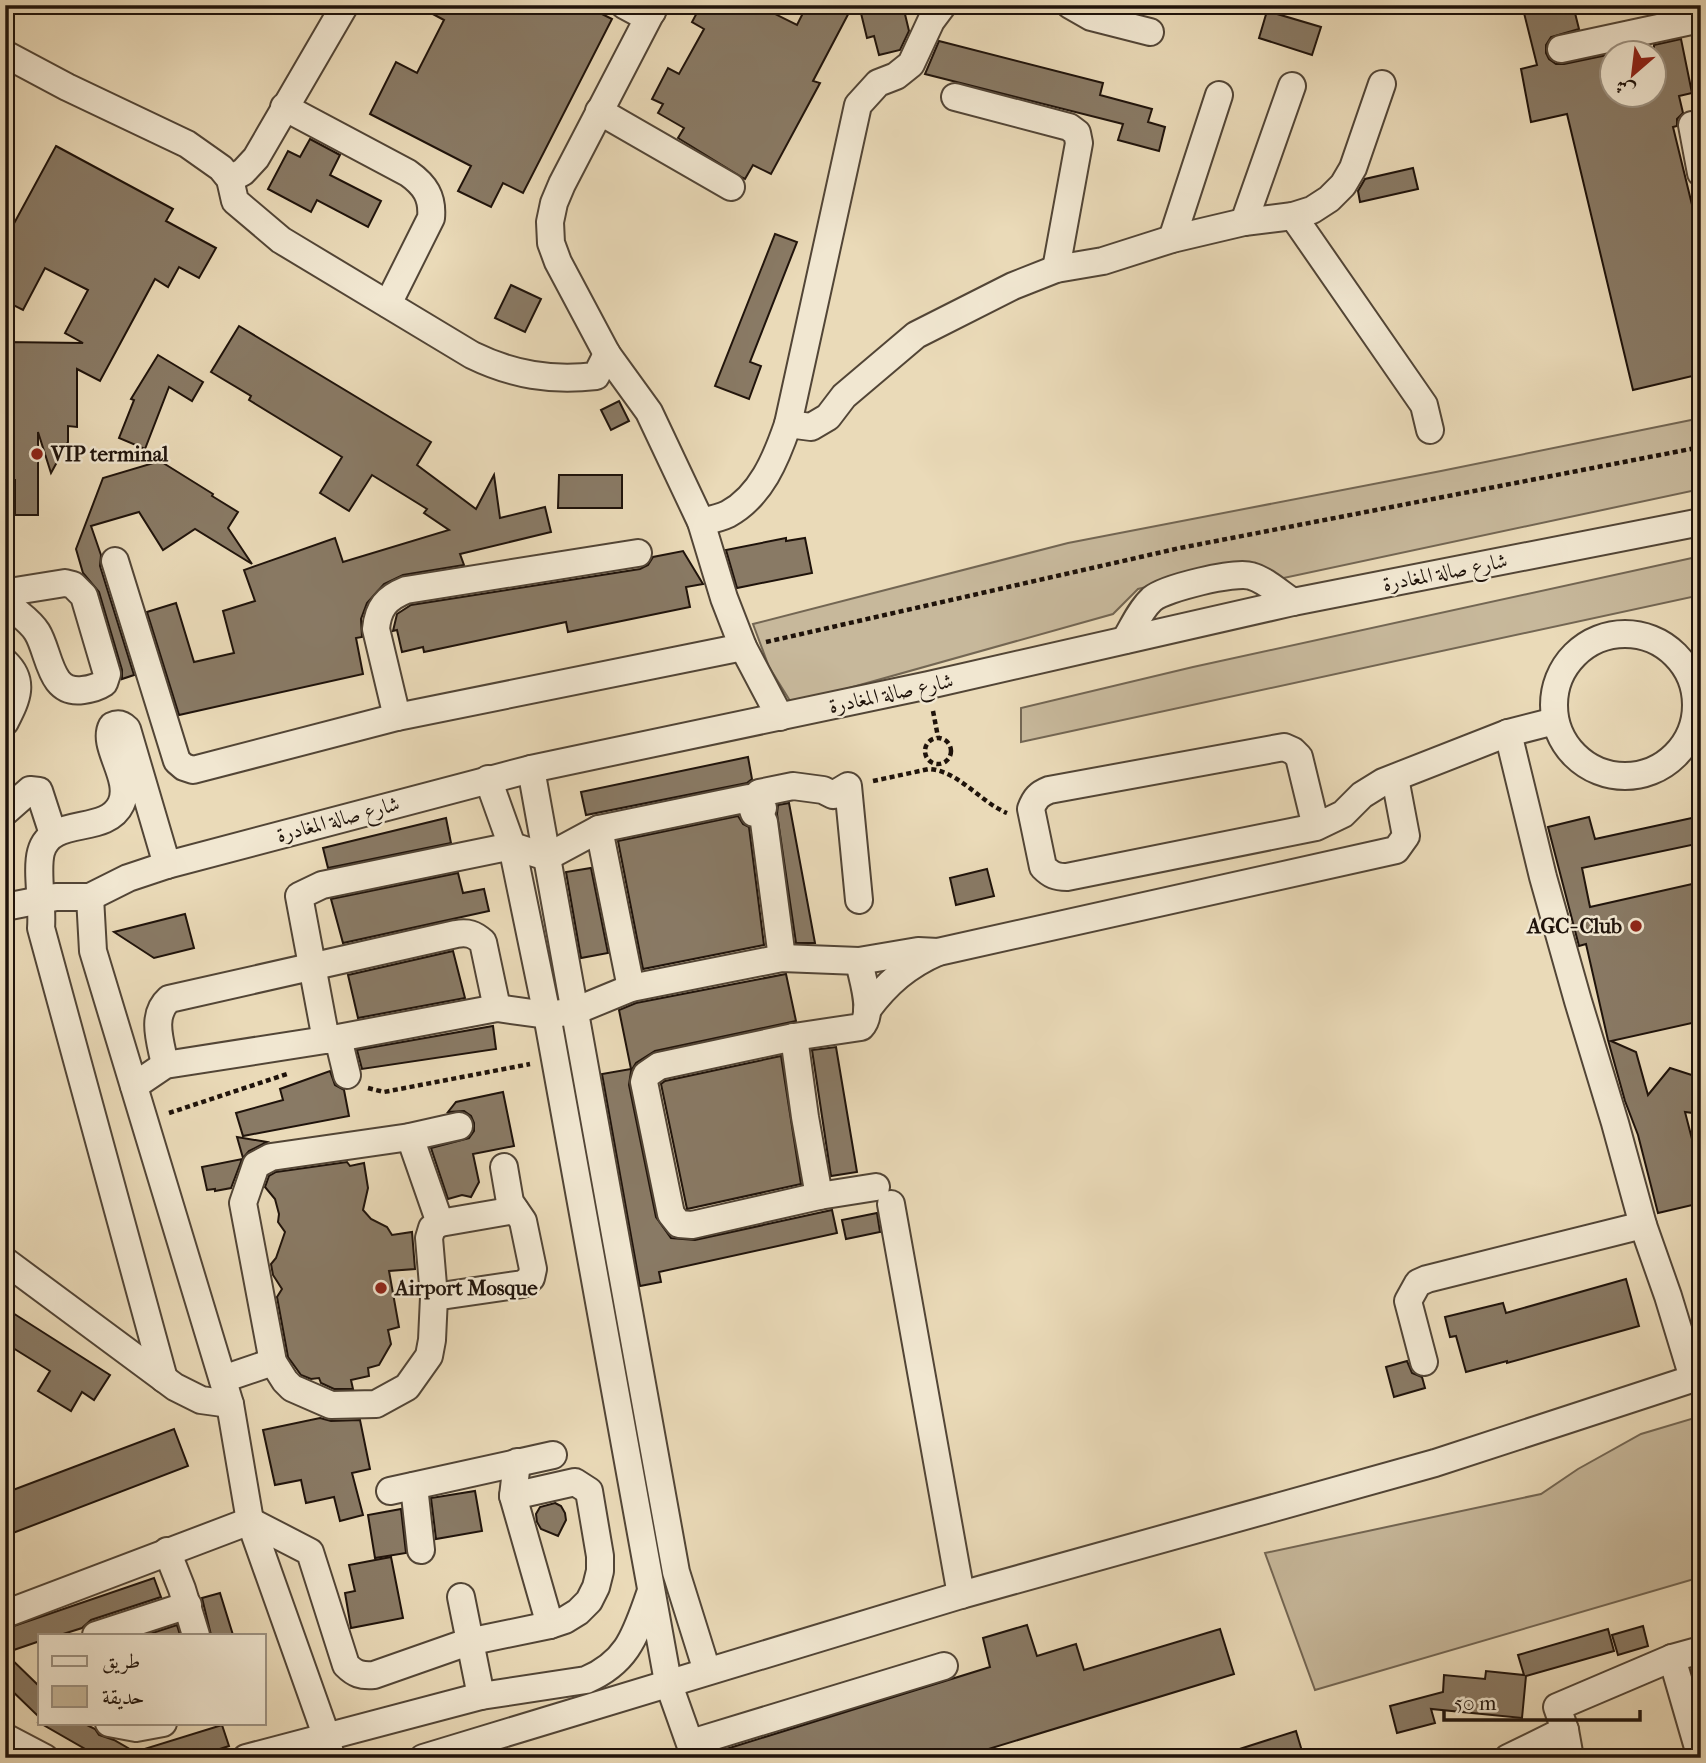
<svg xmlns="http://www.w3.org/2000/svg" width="1706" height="1763" font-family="'IM FELL French Canon',Amiri,serif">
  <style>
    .green { fill: #c7b89b; stroke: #736653; stroke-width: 2 }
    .building { fill: #897a65; stroke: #1f130b; stroke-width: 2 }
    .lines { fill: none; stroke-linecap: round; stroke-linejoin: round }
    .minor-casing { stroke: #524536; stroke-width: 30 }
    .path { stroke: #1f130b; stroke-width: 4.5; stroke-dasharray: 5 3.5; stroke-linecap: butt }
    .minor { stroke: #f1e7d1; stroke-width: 26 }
    .poi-dot { fill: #8f2418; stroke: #f1e7d1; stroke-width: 2.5 }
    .labels { text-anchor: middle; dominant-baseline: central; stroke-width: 5; stroke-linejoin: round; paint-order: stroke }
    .poi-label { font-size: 21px; font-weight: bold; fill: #1f130b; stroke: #f1e7d1; text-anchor: start }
    .street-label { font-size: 21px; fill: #1f130b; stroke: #f1e7d1 }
  </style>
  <rect width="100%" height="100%" fill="#eadab8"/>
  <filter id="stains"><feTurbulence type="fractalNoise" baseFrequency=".00286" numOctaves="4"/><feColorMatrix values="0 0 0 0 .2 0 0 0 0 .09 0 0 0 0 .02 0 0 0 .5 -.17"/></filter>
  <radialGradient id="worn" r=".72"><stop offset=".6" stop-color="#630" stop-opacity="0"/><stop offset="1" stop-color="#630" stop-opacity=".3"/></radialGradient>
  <g class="green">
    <path d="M1701,418V489L1279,579L1239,566L1138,589L1113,614L792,704L769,667L753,624L1068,543L1441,471Z"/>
    <path d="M1701,556V595L1021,742V708L1193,667Z"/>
    <path d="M1701,1416V1577L1315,1690L1265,1553L1541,1494L1578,1469L1641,1434Z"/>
  </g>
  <g class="building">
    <path d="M416,5H584L612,19L523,193L503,183L491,207L458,191L471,166L370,114L396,62L417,73L444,20Z"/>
    <path d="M701,5H757L797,25L807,5H853L813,81L820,83L771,174L753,165L745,179L743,178L678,138L684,128L658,113L663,104L652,99L668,68L679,74L704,29L692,22Z"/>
    <path d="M859,5H891L893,12L904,10L909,31L900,50L879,55L874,36L867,38Z"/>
    <path d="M1522,5H1573L1579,29L1551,37L1546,45V53L1549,59L1556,64H1564L1612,54V94H1654V45L1681,39L1692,93L1679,96L1683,113L1677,119V126L1673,127L1695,217L1701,216V374L1633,390L1567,114L1531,122L1521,69L1537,65Z"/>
    <path d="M1267,11L1321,27L1312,55L1259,38Z"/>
    <path d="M939,41L1103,83L1100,95L1152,109L1148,122L1165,127L1159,151L1118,140L1123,124L925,74Z"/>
    <path d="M310,139L340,155L330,175L381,201L368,227L317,200L311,212L268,189L288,151L300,157Z"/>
    <path d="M56,146L173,209L166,221L216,248L199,278L179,267L168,287L155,279L100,381L77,369V427L68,426V442L51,473L38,432V515H15V480H5V342L83,343L65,333L88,290L45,268L23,310L5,301V240Z"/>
    <path d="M1413,168L1418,189L1360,202L1358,191L1365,179Z"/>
    <path d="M775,234L797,242L750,362L761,366L749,399L715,386Z"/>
    <path d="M511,285L541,299L525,332L495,318Z"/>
    <path d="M239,326L431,442L417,465L476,509L494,475L500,518L545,507L551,532L460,554L464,565L403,575L384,584L367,603L361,619L362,637L356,638L363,674L179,715L147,612L176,603L194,662L234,653L223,611L255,601L244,570L335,538L343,562L449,530L424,513L427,509L372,475L349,511L320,493L342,457L249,400L251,396L211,372Z"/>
    <path d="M158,355L203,382L192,401L169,387L145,449L119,438L134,400L131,399Z"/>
    <path d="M619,401L629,421L611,430L601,410Z"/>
    <path d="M160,461L213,494L212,496L238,512L228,528L252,564L195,529L163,550L139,512L91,526L101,555L100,566L134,675L122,679V670L99,592L83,573L76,549L103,478Z"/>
    <path d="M559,475H622V508H558Z"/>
    <path d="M786,538V541L805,538L812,573L737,588L726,550Z"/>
    <path d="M683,551L703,584L686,587L690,607L568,632L566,622L424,652L423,647L402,652L397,630L393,631L397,614L411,605L640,569L648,565L653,557Z"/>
    <path d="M748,757L752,779L747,783L586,815L581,792Z"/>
    <path d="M789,803L815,943H796L777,814L778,805Z"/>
    <path d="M738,816L743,824L749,827L764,945L643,969L618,841Z"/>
    <path d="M1701,816V843L1582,868L1590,907L1701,882V1021L1611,1041L1636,1052L1648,1095L1670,1068L1701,1078V1114L1685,1112L1701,1174V1203L1658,1213L1638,1135L1625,1101L1608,1040L1586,944L1579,946L1548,827L1589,817L1595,839Z"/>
    <path d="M446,818L451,843L328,868L323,848Z"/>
    <path d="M591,868L608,953L581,958L566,872Z"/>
    <path d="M987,869L994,896L956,905L950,878Z"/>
    <path d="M458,873L463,893L484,889L489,911L343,943L331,899Z"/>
    <path d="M185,914L194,948L154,958L114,932Z"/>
    <path d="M453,951L465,998L358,1018L348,975Z"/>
    <path d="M786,974L796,1021L655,1051L636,1063L631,1071L629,1085L656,1217L671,1238L695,1240L832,1210L837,1233L659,1272L661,1282L640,1286L602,1074L631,1069L619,1010L636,1003Z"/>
    <path d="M493,1026L496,1049L362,1069L357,1050Z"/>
    <path d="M836,1047L857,1172L831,1176L812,1050Z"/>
    <path d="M781,1056L801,1184L687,1209L661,1084L665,1081Z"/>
    <path d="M330,1071L335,1085L344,1090L349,1116L243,1136L236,1113L283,1100L280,1089Z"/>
    <path d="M503,1092L514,1146L473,1154L479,1182L471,1197L462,1195L448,1199L431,1148L469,1138L474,1131V1123L471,1116L464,1111L448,1112L456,1102Z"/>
    <path d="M237,1137L267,1142L249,1151L243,1158Z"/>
    <path d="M242,1159L231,1188L215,1191V1189L207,1190L202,1167Z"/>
    <path d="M347,1162L350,1166L364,1163L368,1188L363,1210L371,1219L387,1227L392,1235L412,1232L415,1269L389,1271L399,1327L388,1330L391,1344L379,1365L368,1368L369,1376L351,1380L353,1389H334L321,1383L319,1378L311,1379L301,1375L288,1357L277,1297L282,1289L273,1275L271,1264L276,1258L285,1232L278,1222L279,1214L275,1199L265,1187L269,1176L276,1172Z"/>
    <path d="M877,1213L880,1232L846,1239L842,1220Z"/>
    <path d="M1626,1279L1639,1326L1507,1363V1361L1466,1372L1456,1336L1450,1337L1445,1317L1503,1303L1506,1313Z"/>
    <path d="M5,1308L110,1375L94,1400L82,1392L71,1411L38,1391L50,1371L5,1343Z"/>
    <path d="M1407,1361L1412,1373L1422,1377L1425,1388L1394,1397L1386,1367Z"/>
    <path d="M320,1418L331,1421L360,1420L370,1469L352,1473L363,1515L340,1521L334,1497L306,1503L301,1480L275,1485L263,1430Z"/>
    <path d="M174,1429L188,1466L5,1536V1493Z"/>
    <path d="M475,1491L482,1531L436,1539L431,1498Z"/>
    <path d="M555,1503L561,1506L565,1513L566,1520L558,1536L541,1529L537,1522L536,1514L540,1507Z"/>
    <path d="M401,1509L406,1553L375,1558L368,1515Z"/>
    <path d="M391,1557L403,1618L351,1628L345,1593L355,1591L349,1565Z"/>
    <path d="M154,1578L161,1597L91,1620L82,1628L60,1635H40V1641L5,1653L40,1687V1718L5,1684V1629Z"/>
    <path d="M220,1593L233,1635H211L202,1598Z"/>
    <path d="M177,1625L180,1635H146Z"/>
    <path d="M1027,1625L1037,1656L1076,1644L1084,1670L1220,1629L1234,1674L959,1758H725L723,1750L990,1667L983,1638Z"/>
    <path d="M1643,1626L1648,1646L1618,1655L1612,1635Z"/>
    <path d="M1608,1629L1614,1651L1526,1676L1522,1718L1431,1709L1435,1723L1397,1733L1390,1706L1443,1692L1444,1675L1485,1679L1486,1671L1524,1675L1518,1655Z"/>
    <path d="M40,1723H83L95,1729L99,1735L114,1740L135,1752L222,1725L229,1746L192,1758H101Z"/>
    <path d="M1296,1731L1302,1751L1282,1758H1227V1753Z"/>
  </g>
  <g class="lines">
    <defs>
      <g id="minor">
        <path d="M624,5L637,12H652"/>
        <path d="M655,5L562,184L554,203L550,222L551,243L558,262L607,354L649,412L701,522L724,598L743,647L780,717"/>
        <path d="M1070,5L1091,17L1150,32"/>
        <path d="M1561,49L1691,21"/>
        <path d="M5,54L67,87L187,144L221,168L230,179L235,201L281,240L472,355C513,375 551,381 596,376L607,354"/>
        <path d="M955,97L1069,127L1077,133L1079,143L1056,269"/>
        <path d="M284,107L408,173C425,185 433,197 431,218L388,304"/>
        <path d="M599,111L731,187"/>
        <path d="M1692,125L1701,173"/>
        <path d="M230,179L243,172L256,158L345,5"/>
        <path d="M1293,216L1424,405L1430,430"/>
        <path d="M1244,222L1292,86"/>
        <path d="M1172,239L1219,95"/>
        <path d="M788,424L811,427L828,417L844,396L916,335L1013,286L1056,269L1103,261L1172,239L1244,222L1293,216L1312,210L1329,199L1343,185L1353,168L1382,84"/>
        <path d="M701,522C710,520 720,518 728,514C761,496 776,459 788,424L858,105L878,83L896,76L911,64L931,21L943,5"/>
        <path d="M115,561L177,761L184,767L193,770L397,717L743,647"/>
        <path d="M65,583L73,585L84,596L107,674L104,683C98,687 91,689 83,690C49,695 50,653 37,632C29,619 16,613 6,602L7,595L9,592Z"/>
        <circle cx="1625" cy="705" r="71"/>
        <path d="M1125,640C1133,627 1140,610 1152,599C1165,588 1235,571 1251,576C1266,580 1280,594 1293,602"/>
        <path d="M5,662C26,682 16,700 5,722"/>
        <path d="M397,717L376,629C378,608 386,598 406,590L638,553"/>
        <path d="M1508,733L1543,877L1578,1001L1615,1123L1643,1225L1668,1296L1693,1378"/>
        <path d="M531,769L676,1572L707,1671"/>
        <path d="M488,779L512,846L547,1015L668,1682L695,1758"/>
        <path d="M5,812L30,790L39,791L53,834"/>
        <path d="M760,814L763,808L759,793L793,786L823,790L833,795L848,786L859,900"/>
        <path d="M1316,827L1299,757L1293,751L1284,747L1049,790C1039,794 1035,798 1031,809L1043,867C1051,875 1056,877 1067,877L1316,827L1343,814L1362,795L1383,782L1508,733L1555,721"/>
        <path d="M599,829L631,988"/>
        <path d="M90,897L93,951L230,1404L250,1521L326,1735L331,1758"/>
        <path d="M5,907L56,897H90L128,878L167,865L531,769L929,685L1293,602L1701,522"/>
        <path d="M859,961C862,979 875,1012 861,1027L794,1037L659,1066L646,1075L644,1082L671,1214L679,1224L692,1225L819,1196L876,1187"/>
        <path d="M867,1010C887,983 908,965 938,952L1396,850L1406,836L1395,778"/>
        <path d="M794,1037L805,1117L819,1196"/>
        <path d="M338,1038L347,1075"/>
        <path d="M326,1040L299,896L322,885L512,846L547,857L599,829L749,798L754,813L760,814L764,822L782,958"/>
        <path d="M165,1065C161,1043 150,1016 169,999L456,934C468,932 474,934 483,942L497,1008"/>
        <path d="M134,1086L165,1065L338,1038L497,1008L547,1015L575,1011L631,988L782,958L859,961L918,951L938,952"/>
        <path d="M459,1126L410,1137L271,1157L256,1165L243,1203L273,1362L285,1381L292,1388L331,1405L376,1404L407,1387L429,1356L432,1340L434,1297L429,1238L432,1228L440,1223L515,1210"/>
        <path d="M410,1137L440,1223"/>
        <path d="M891,1204L961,1595"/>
        <path d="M5,1261L175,1387L201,1400L230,1404"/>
        <path d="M434,1297L523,1284L531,1278L533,1269L523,1221L510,1202L504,1167"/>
        <path d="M1424,1362L1408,1301L1418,1283L1427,1279L1643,1225"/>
        <path d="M164,1379L41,928C43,906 36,870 41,852C51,815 106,836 121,804C133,779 101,746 112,726C118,723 122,724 127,729L167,865"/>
        <path d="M223,1379L273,1362"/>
        <path d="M517,1462L513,1496L550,1625"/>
        <path d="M414,1486L421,1550"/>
        <path d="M390,1491L553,1455"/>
        <path d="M167,1551L182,1589L196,1635"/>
        <path d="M461,1597L481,1696"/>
        <path d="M5,1614L250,1521L310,1552L346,1665C355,1674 361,1676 374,1675L468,1642L550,1625L565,1620L578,1612L589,1601L596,1587L600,1571V1556L589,1491L575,1482L513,1496"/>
        <path d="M96,1635L188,1605"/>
        <path d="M1672,1658L1701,1758"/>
        <path d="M109,1723L136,1728L163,1723"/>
        <path d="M5,1737L45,1758"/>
        <path d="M691,1743L944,1666"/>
        <path d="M246,1758L481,1696L586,1680C630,1661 636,1632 651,1591"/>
        <path d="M423,1758L961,1595L1435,1463L1701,1376"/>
        <path d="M1508,1758L1565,1730"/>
        <path d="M1570,1758L1565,1730L1557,1707L1672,1658L1701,1650"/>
      </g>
    </defs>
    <use href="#minor" class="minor-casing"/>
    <g class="path">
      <path d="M766,642L1180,548L1701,447"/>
      <path d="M933,711L938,737"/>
      <circle cx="938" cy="751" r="13"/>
      <path d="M873,781L929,769C959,771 980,802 1007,813"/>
      <path d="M368,1088L384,1092L530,1064"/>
      <path d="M169,1113L287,1074"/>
    </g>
    <use href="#minor" class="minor"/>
  </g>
  <g class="poi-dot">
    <circle cx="37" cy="454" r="7"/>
    <circle cx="1636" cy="926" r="7"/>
    <circle cx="381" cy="1288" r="7"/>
  </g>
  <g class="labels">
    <g class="poi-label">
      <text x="51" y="454">VIP terminal</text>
      <text x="1622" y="926" text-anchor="end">AGC- Club</text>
      <text x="395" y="1288">Airport Mosque</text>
    </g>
    <g class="street-label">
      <text transform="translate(1445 572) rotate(-11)">شارع صالة المغادرة</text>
      <text transform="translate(891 693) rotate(-12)">شارع صالة المغادرة</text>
      <text transform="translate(338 819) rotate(-15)">شارع صالة المغادرة</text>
    </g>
  </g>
  <rect width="1706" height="1763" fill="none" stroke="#eadab8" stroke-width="28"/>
  <rect x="7" y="7" width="1692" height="1749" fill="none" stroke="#1f130b" stroke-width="3.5"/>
  <rect x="14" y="14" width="1678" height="1735" fill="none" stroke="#1f130b" stroke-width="2"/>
  <rect x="38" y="1634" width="228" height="91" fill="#f1e7d1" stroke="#9d9282" stroke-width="2"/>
  <rect x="52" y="1656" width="35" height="10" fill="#f1e7d1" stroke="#9d9282" stroke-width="2"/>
  <text x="102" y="1668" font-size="21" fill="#1f130b">طريق</text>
  <rect x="52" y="1686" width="35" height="21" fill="#c7b89b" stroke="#9d9282" stroke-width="2"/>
  <text x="102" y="1704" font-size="21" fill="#1f130b">حديقة</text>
  <g transform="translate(1633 74) rotate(208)"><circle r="33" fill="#f1e7d1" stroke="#9d9282" stroke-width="2"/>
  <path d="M0-5L12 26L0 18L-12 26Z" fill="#8f2418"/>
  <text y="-10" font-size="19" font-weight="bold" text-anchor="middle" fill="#1f130b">ش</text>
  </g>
  <path d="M1444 1710v10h196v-10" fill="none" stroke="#1f130b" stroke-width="3.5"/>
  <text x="1454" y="1710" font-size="21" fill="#1f130b" stroke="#f1e7d1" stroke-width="5" paint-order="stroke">50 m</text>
  <rect width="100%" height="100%" filter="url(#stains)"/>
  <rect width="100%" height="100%" fill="url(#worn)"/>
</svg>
